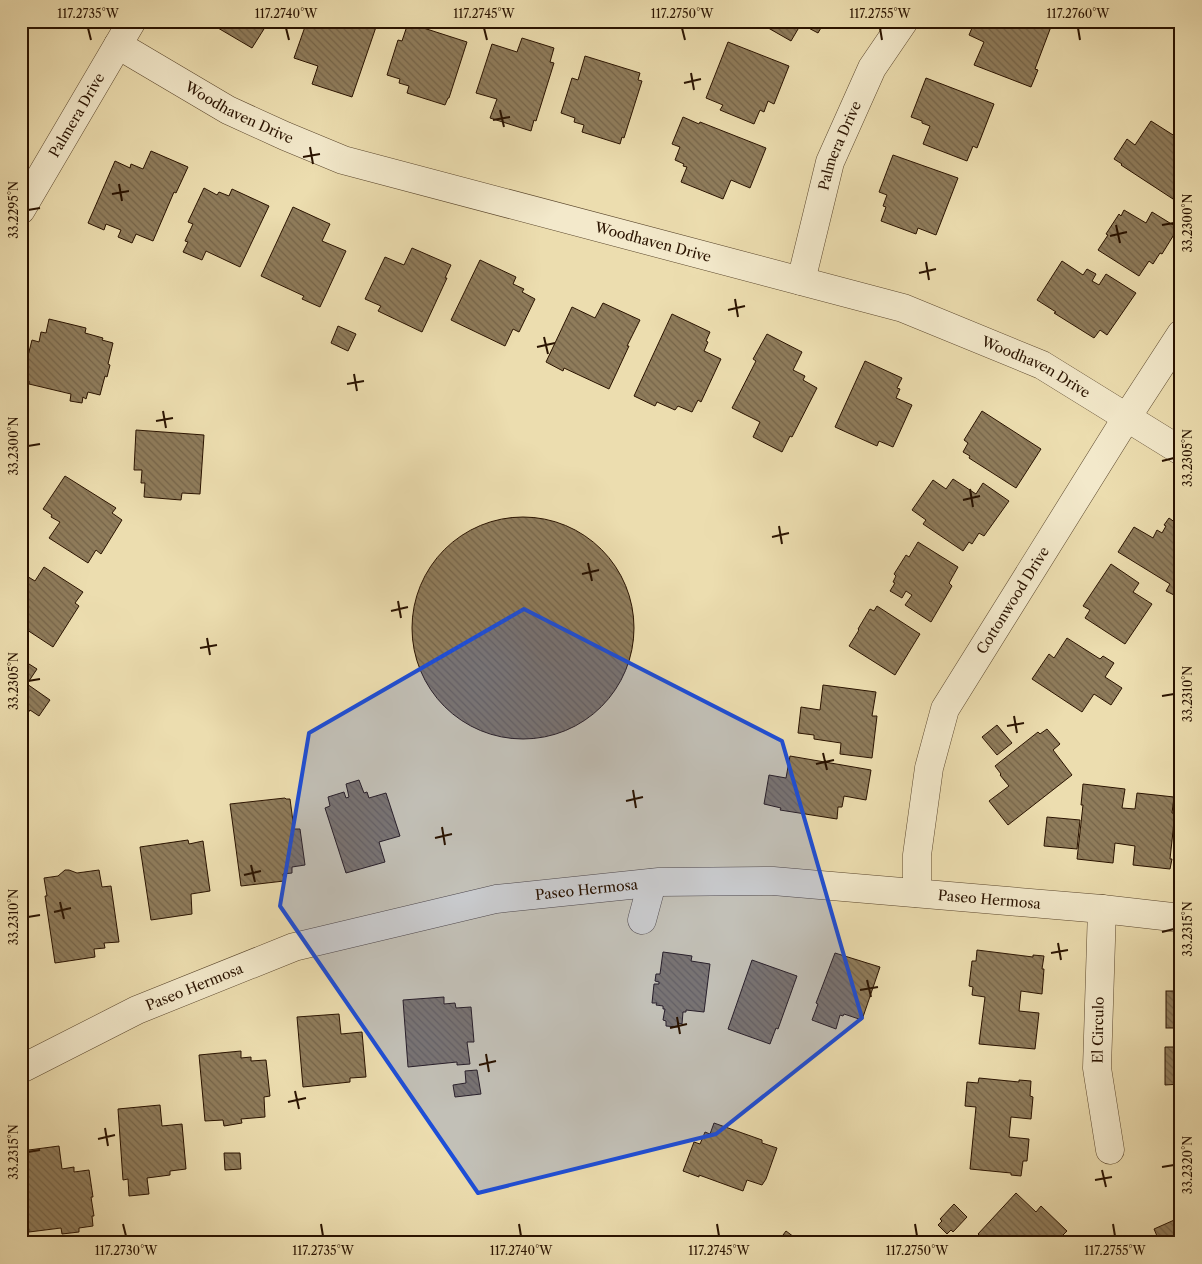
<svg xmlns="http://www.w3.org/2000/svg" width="1202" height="1264" font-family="'Libre Caslon Text',serif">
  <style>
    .building { fill: url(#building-back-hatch); stroke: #2a1300 }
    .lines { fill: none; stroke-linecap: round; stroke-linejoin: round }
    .minor-casing { stroke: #5a462c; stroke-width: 29 }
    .minor { stroke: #f3e9cb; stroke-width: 28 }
    .marked { fill: #1d4ed8; fill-opacity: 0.2; stroke: #1d4ed8; stroke-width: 4; stroke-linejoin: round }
    .ticks { fill: none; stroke: #2a1300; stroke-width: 2 }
    .labels { text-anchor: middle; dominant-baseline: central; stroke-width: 4.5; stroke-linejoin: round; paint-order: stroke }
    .street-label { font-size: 14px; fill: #2a1300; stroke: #f3e9cb }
    .neatline { fill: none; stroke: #2a1300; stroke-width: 2 }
    .ticks-label { font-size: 12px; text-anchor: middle; fill: #2a1300 }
  </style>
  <defs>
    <pattern id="building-back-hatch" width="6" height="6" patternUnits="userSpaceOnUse" patternTransform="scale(1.25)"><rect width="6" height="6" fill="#8f7c5b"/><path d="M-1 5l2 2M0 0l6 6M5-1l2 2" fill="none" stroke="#756449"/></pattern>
  </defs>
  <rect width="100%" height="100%" fill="#ecddaf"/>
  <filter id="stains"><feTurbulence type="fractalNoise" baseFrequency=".004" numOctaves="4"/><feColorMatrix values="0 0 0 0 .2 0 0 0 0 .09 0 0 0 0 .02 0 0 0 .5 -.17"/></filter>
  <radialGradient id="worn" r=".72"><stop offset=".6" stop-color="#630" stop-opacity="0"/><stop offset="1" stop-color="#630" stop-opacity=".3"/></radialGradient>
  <g class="building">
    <path d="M222,21H269L252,48L218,28Z"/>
    <path d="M307,21H360L376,27L352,97L312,84L318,66L294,58Z"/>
    <path d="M756,21H825L818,33L801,24L791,41Z"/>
    <path d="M975,21H1046L1052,24L1035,69L1038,70L1031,87L974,65L984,42L969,35Z"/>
    <path d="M408,23L467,42L449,98H448L445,105L407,93L409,86L399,83L400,79L387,75L398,40L402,41Z"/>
    <path d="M522,38L554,48L550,62L554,63L536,121L534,120L531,131L490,118L497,99L476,93L492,44L517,52Z"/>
    <path d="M728,42L789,66L774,104L768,101L764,112L760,110L754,124L720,110L723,105L706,98Z"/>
    <path d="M21,54L27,57L21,70Z"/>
    <path d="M585,56L640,73L638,80L642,81L624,138L622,137L620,144L582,132L584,125L574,122L575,118L561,113L572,78L578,80Z"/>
    <path d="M926,78L994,104L977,148L973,146L967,161L923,144L930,126L922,123V121L911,117Z"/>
    <path d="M683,117L699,124L700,122L766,148L750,188L731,180L723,199L681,182L687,167L683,166L684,164L675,160L680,147L672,144Z"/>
    <path d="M1151,121L1181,140V186L1173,199L1121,165L1122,164L1114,159L1127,139L1135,145Z"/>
    <path d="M151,151L188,167L176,193L174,192L153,241L136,234L132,243L118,237L121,230L106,224L104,230L88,223L115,161L130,168L131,164L143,169Z"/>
    <path d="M893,155L958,178L936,235L918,228L916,234L881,221L886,207L883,206L887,195L879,192Z"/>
    <path d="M204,188L217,195L219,192L229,196L232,189L269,206L240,267L206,251L202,260L183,252L188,242L185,241L193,224L188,222Z"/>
    <path d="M293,207L330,224L322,241L346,251L320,307L302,299L304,296L261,276Z"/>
    <path d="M1124,210L1146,223L1152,212L1178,228L1162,254L1160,253L1153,264L1149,261L1139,276L1098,250L1108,235L1106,234L1119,214L1121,216Z"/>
    <path d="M412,248L451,265L445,278H447L422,332L378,311L381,306L365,299L385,257L404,265Z"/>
    <path d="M480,260L516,277L513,284L524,289L522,292L535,299L519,332L513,329L505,346L451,320Z"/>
    <path d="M1062,261L1083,275L1087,269L1096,274L1092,281L1099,285L1106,274L1136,293L1107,335L1100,330L1094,338L1054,313L1056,312L1037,300Z"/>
    <path d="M603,303L640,320L627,346H629L609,389L564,368L563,371L546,362L572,307L595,318Z"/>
    <path d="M672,314L710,332L706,341L708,342L704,351L721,359L701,402L698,400L692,412L678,406L675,410L657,402L655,406L634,396Z"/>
    <path d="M49,319L86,328L85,333L103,338L102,340L113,343L108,364L110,365L107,377L105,376L100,395L88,392L86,399L83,397L82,403L70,401L71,394L29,384V381L22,379L32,340L39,342L41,332L46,333Z"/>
    <path d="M338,326L356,334L348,351L331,343Z"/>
    <path d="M767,334L802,352L793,370L805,376L803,380L817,388L792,437L790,436L782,452L753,437L760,422L732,408L756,361L753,359Z"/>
    <path d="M865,361L902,378L897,388L900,389L896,398L912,405L893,447L879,441L877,446L835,427Z"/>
    <path d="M982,411L1041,449L1016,488L969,458L970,456L963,452L968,443L964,440Z"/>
    <path d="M136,430L204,435L200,494L182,493L181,500L144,497L145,483H141L142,470H134Z"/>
    <path d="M65,476L116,508L112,513L122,520L101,554L96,550L88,563L49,538L60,522L51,517L52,515L43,509Z"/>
    <path d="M953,479L976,494L983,483L1009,501L984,536L979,533L972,544L969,542L963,551L923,524L926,520L912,510L933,480L946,489Z"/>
    <path d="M1179,516L1181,517V591L1178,589L1174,595L1166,591L1170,584L1118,552L1134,527L1153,538L1157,530L1162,533L1166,526L1164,525L1169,518L1176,523Z"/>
    <circle cx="523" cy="628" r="111"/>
    <path d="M918,542L958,567L949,583L952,586L931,622L905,605L912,595L906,591L902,598L890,591L895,583L893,582L896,576L894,574L906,555L909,557Z"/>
    <path d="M1111,564L1139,583L1133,592L1152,604L1125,644L1085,618L1090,610L1083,606Z"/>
    <path d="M44,567L83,592L75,603L79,606L53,647L21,626V577L23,578L25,575L35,581Z"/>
    <path d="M877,606L920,634L895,675L849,646L859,630L858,629L870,609L874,611Z"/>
    <path d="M1067,638L1100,659L1103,656L1114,663L1105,677L1122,688L1111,705L1094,694L1082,712L1032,679L1049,654L1054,658Z"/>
    <path d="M21,659L37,669L27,684L50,700L39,716L30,710L21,723Z"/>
    <path d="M823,685L876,692L872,716H877L872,758L840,754L841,743L814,739V735L798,733L801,707L820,710Z"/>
    <path d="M997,725L1012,743L997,755L982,737Z"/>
    <path d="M1047,729L1060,744L1053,750L1072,775L1008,825L989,801L1009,786L1000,775L1001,774L995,766L1038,732L1040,734Z"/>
    <path d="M790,756L871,770L866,800L844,796L842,807H838L837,819L780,810L781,808L764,804L769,775L786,778Z"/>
    <path d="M359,780L364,793L367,792L369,798L386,793L400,836L379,842L385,862L346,873L325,808L330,806L328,797L344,792L346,798L349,797L346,784Z"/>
    <path d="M1083,784L1125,789L1122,808L1135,809L1137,793L1174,797L1172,813H1175L1170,859H1172L1170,869L1133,865L1135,846L1115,843L1113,863L1077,859L1083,805H1081Z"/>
    <path d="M285,798L286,799H290L294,829H300L305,865L292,867V873L283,874L284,881L241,886L230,804Z"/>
    <path d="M1047,817L1080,820L1077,849L1044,846Z"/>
    <path d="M188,840L189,844L203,841L210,891L191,894L192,914L151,920L140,847Z"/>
    <path d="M65,870H69L77,873L99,870L102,887L111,886L119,942L104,943L105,948L94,949L95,957L55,963L45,896H47L44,878L58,876Z"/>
    <path d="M977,950L1033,957V955L1044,956L1042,969H1044L1042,994L1021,991L1019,1011L1039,1013L1035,1049L979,1044L985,997L972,995L973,987L969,986L972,961H976Z"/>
    <path d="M663,952L692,956L691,961L710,964L704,1012L686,1010V1012H683L682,1024L678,1023V1027L666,1026V1021L663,1020L665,1009H663V1006L656,1005L657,1003H652L654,984H659V982L655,981L656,974H660Z"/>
    <path d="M21,953L25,982L21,983Z"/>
    <path d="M835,953L880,967L862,1020L844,1014L843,1016L840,1015L836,1029L812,1020L818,1004L816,1003Z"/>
    <path d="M752,960L797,976L778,1029L776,1028L770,1044L728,1029Z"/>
    <rect x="1166" y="991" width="15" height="37"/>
    <path d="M444,997V1004L455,1003L456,1008L471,1007L474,1042H467L470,1064L457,1065V1062L408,1067L403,1000Z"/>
    <path d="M339,1014L341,1034L362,1032L366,1077L350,1078V1082L303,1087L297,1017Z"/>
    <path d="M1165,1047H1181V1084L1165,1085Z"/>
    <path d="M241,1051V1058L251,1057V1061L266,1060L270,1096L264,1097L265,1117L241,1119L242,1123L224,1126L223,1120L205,1121L199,1055Z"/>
    <path d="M477,1070L481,1094L455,1097L453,1085L466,1083L465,1071Z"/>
    <path d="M979,1078L1019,1082V1080L1031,1081L1030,1096L1033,1097L1031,1119L1011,1117L1009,1137L1029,1139L1027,1161H1023L1021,1176L1011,1175V1173L970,1169L976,1107L965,1106L967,1082L978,1083Z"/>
    <path d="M160,1105L162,1126L182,1124L186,1169L170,1171V1175L147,1178L149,1194L129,1196L128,1179L123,1180L118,1109Z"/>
    <path d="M714,1123L762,1140V1143L777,1148L766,1179L762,1185L747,1180L743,1191L699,1175V1177L683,1171L694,1142L700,1144L705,1132L710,1134Z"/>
    <path d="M59,1146L62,1169L74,1167V1172L89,1170L93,1197H91L94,1216H92L93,1226L79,1228V1232L62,1234L61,1228L29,1232L21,1175V1151Z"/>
    <path d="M224,1153H240L241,1169L225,1170Z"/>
    <path d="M1016,1193L1036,1212L1041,1206L1067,1231L1062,1236L1070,1243H987L978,1234Z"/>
    <path d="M954,1204L967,1217L953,1232L951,1230L947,1234L938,1225L942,1221L940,1219Z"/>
    <path d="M1181,1217V1243H1160L1154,1229Z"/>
    <path d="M786,1231L802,1243H777Z"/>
    <path d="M1136,1236L1139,1243H1121Z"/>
  </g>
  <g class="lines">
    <defs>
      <g id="minor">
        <path id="s1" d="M118,45L228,110L285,136L343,160L903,308L1042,365L1181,451"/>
        <path id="s2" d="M21,210L132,21"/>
        <path id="s3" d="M801,281L830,162L872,68L904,21"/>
        <path id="s4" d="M917,893V855L929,768L945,709L1127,417L1181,334"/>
        <path d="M1102,909L1097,1068L1110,1150"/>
        <path d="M642,920L652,883"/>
        <path id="s5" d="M21,1069L137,1010L294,947L496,899L659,882L773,881L1102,909L1181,918"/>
      </g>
    </defs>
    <use href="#minor" class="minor-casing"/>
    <use href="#minor" class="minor"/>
  </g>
  <path class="marked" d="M524,609L782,741L862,1018L716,1134L478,1193L280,906L309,733Z"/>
  <path class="ticks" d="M88,28L91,40M286,28L289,40M484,28L487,40M682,28L685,40M880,28L882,40M1078,28L1080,40M691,73L694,90M684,83L701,79M500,110L504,127M493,120L510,117M310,147L313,164M303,157L320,154M119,184L122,201M112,194L129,191M28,210L40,208M1116,225L1120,243M1162,225L1174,223M1110,236L1127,232M926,262L929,280M919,273L936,269M735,299L738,317M728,310L745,306M544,337L548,354M537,347L555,343M354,374L357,391M347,384L364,381M163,411L166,428M156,421L173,418M28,446L40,444M1162,461L1174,458M970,489L973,507M963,500L980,496M779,526L782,544M772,537L789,533M588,563L592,581M582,574L599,570M398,601L401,618M391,611L408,607M207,638L210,655M200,648L217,645M28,681L40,679M1162,696L1174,694M1014,716L1017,733M1007,726L1024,723M823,753L827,770M816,764L834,760M633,790L636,808M626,801L643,797M442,827L445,845M435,838L452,834M251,865L255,882M244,875L261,871M60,902L64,919M54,912L71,908M28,917L40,915M1162,932L1174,929M1058,943L1061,960M1051,953L1068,950M867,980L871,997M860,990L878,987M677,1017L680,1034M670,1028L687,1024M486,1054L489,1072M479,1065L496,1061M295,1091L299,1109M288,1102L306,1098M105,1128L108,1146M98,1139L115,1135M28,1152L40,1150M1162,1167L1174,1165M1102,1170L1106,1187M1095,1180L1112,1177M123,1224L126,1236M321,1224L323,1236M519,1224L521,1236M717,1224L719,1236M915,1224L917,1236M1113,1224L1115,1236"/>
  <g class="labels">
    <g class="street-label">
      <text stroke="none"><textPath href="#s1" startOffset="139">Woodhaven Drive</textPath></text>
      <text stroke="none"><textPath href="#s2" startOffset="110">Palmera Drive</textPath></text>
      <text stroke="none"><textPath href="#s3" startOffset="141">Palmera Drive</textPath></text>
      <text stroke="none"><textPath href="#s1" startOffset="574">Woodhaven Drive</textPath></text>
      <text stroke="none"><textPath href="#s1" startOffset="978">Woodhaven Drive</textPath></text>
      <text stroke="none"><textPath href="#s4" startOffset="315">Cottonwood Drive</textPath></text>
      <text stroke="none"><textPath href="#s5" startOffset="598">Paseo Hermosa</textPath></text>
      <text stroke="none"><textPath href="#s5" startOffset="1002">Paseo Hermosa</textPath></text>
      <text stroke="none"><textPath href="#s5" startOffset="192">Paseo Hermosa</textPath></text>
      <text transform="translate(1098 1030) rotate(-89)">El Circulo</text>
    </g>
  </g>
  <rect width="1202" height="1264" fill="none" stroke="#ecddaf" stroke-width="55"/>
  <rect x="28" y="28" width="1146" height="1208" class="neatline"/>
  <g class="ticks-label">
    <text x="88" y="18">117.2735°W</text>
    <text x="286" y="18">117.2740°W</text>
    <text x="484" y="18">117.2745°W</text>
    <text x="682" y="18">117.2750°W</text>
    <text x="880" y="18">117.2755°W</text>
    <text x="1078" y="18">117.2760°W</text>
    <text transform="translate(14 210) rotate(-90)" y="4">33.2295°N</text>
    <text transform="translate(1188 223) rotate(-90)" y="4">33.2300°N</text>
    <text transform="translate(14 446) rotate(-90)" y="4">33.2300°N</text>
    <text transform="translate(1188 458) rotate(-90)" y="4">33.2305°N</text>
    <text transform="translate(14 681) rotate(-90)" y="4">33.2305°N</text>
    <text transform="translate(1188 694) rotate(-90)" y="4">33.2310°N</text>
    <text transform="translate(14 917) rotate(-90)" y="4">33.2310°N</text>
    <text transform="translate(1188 929) rotate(-90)" y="4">33.2315°N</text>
    <text transform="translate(14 1152) rotate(-90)" y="4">33.2315°N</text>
    <text transform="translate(1188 1165) rotate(-90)" y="4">33.2320°N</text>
    <text x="126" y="1255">117.2730°W</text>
    <text x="323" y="1255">117.2735°W</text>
    <text x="521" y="1255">117.2740°W</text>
    <text x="719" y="1255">117.2745°W</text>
    <text x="917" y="1255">117.2750°W</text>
    <text x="1115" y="1255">117.2755°W</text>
  </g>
  <rect width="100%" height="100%" filter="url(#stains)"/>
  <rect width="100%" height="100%" fill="url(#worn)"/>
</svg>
